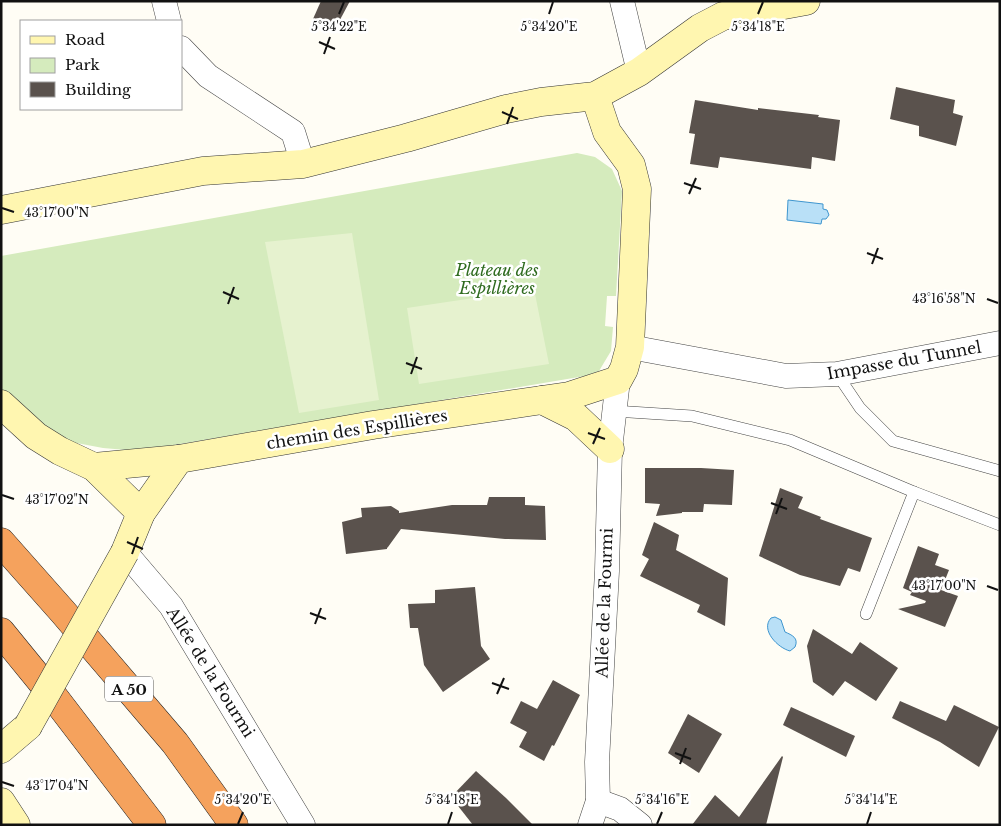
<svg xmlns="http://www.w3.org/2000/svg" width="1001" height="826" font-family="'Libre Baskerville',serif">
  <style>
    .green { fill: #d5ebbd }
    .pitch { fill: #e6f2cf }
    .water { fill: #b9e0f7; stroke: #3f96cf }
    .building { fill: #5a524d }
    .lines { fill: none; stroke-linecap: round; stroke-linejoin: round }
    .lane-casing { stroke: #444; stroke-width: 12 }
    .street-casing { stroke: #444; stroke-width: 25 }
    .secondary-casing { stroke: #333; stroke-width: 29 }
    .highway-casing { stroke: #222; stroke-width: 29 }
    .lane { stroke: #fff; stroke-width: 11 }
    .street { stroke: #fff; stroke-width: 24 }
    .secondary { stroke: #fff6b0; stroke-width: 28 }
    .highway { stroke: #f5a25d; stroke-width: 28 }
    .secondary-bridge-casing { stroke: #333; stroke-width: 29; stroke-linecap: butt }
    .secondary-bridge { stroke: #fff6b0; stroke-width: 28 }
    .ticks { fill: none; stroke: #111; stroke-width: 2 }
    .labels { text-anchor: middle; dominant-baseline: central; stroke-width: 5; stroke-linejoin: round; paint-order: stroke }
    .shield { fill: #fff; stroke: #585858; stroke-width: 1 }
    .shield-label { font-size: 15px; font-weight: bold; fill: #111 }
    .park-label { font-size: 16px; font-style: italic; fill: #2f6b1f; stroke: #fff }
    .street-label { font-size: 16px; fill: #111; stroke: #fff }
    .ticks-label { font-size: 12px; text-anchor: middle; fill: #111; stroke: #fff; stroke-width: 5; stroke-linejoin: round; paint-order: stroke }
  </style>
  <rect width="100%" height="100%" fill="#fffdf5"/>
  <path class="green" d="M577,153L595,157L612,169L622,191L616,296H607L605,326L613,327L611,351L599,371L585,376L138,451L103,448L66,441L1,393V256Z"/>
  <g class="pitch">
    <path d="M352,233L379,400L299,413L265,242Z"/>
    <path d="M534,289L549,364L419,384L407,308Z"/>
  </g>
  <g class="water">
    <path d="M788,200L823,204V209L827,210L829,215L826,219H822L821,224L787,220Z"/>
    <path d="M775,617L781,620L785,632C792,635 799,638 795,647L790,651C778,648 760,630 771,618Z"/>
  </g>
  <g class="building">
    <path d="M321,1H350L334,31L313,19Z"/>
    <path d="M896,87L955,100L953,113L963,116L956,146L919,136V126L890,119Z"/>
    <path d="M695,100L758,110V108L819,115L818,117L840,120L835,161L812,157L811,169L720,157L718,168L690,164L695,134L689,133Z"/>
    <path d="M645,468H701L734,470L732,505L704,504L703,512H682V513L656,516L660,504L645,503Z"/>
    <path d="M780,488L803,497L798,508L821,517L820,519L872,538L860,572L848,568L840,586L800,575L759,556Z"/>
    <path d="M489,497H525V505L545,506L546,540L505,539L401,529L388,547L387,548V549L346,554L342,522L362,517L361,508L391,506L399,511V513L452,505H487Z"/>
    <path d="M654,522L679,535L676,550L728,578L725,626L697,612L700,605L640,576L649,559L642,555Z"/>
    <path d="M918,546L939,554L935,565L949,570L941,590L958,596L945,627L898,609L925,603L926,601L910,595L912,592L903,588Z"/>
    <path d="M475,587L481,646L490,659L443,692L424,665L418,628H410L408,604L435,603V590Z"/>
    <path d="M813,629L852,654L860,642L898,668L876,701L845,681L833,696L813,682L807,646Z"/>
    <path d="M553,680L580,695L554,746L552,745L544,761L519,747L527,732L510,723L521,701L537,709Z"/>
    <path d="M900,701L946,721L954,705L999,727L979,767L940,742L892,718Z"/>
    <path d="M791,707L855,736L846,757L783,725Z"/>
    <path d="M688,714L722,734L699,773L668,753Z"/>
    <path d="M782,756L783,757L766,825H692L715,795L739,817Z"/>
    <path d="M476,771L506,798L533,825H473L451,797Z"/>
  </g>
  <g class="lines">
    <defs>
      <g id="lane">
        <path d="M837,374L860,408L893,441L1000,471"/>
        <path d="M614,411L692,416L790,440L914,492L866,614"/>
        <path d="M914,492L1000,525"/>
      </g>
      <g id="street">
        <path d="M164,1L169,21"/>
        <path d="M622,1L639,72"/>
        <path d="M181,48L208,76L293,132L303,164"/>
        <path d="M630,347L786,376L837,374L1000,343"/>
        <path d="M125,552L171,606L303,825"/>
        <path d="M598,801L620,809L640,825"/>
        <path d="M590,825L598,801L597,762L607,571L610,449L618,380"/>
      </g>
      <g id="secondary">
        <path d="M1,210L203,171L303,164L406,138L506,109L541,102L595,96L639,72L700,28L723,16L806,1"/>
        <path d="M542,400L576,417L610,449"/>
        <path d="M1,404L36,436L60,451L94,467L141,513"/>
        <path d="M94,467L179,459L373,425L569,396L618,380L624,369L630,347L637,189L631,165L607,132L595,96"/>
        <path d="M125,552L141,513L179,459"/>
        <path d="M1,749L28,726"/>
        <path d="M1,802L16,825"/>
      </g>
      <g id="highway">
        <path d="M1,542L63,612L175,743L234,825"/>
        <path d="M1,632L54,697L152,825"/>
      </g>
    </defs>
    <use href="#lane" class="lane-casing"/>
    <use href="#street" class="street-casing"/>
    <use href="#secondary" class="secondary-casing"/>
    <use href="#highway" class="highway-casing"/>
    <use href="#lane" class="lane"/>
    <use href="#street" class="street"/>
    <use href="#secondary" class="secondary"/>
    <use href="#highway" class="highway"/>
    <defs>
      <path id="secondary-bridge" d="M28,726L125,552"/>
    </defs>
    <use href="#secondary-bridge" class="secondary-bridge-casing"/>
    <use href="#secondary-bridge" class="secondary-bridge"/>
  </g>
  <path class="ticks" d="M339,14L344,2M549,14L553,2M758,14L763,2M319,42L335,49M324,54L330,37M502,112L518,119M507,124L513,107M684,183L701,189M689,194L696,178M2,208L14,212M867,253L883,259M872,264L878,248M223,292L239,299M987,299L998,303M228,304L234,287M406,363L422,369M411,374L417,357M588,433L605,439M593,444L600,428M2,495L14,499M771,503L787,509M776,514L782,498M127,542L143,549M132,554L138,537M987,586L998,590M310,613L326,619M315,624L321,608M492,683L509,689M497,694L504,678M675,753L691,759M680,764L686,748M2,782L14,786M238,824L243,812M448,824L452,812M657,824L662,812M867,824L871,812"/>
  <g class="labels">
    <rect class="shield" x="105" y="676.5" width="48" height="25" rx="4"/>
    <g class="shield-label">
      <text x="129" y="689">A 50</text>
    </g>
    <g class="park-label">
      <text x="497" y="270">Plateau des<tspan x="497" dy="18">Espillières</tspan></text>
    </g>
    <g class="street-label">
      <text transform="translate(904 360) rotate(-10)">Impasse du Tunnel</text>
      <text transform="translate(357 429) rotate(-9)">chemin des Espillières</text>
      <text transform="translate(604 603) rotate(-88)">Allée de la Fourmi</text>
      <text transform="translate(211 672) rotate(58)">Allée de la Fourmi</text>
    </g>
  </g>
  <g class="ticks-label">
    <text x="758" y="31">5°34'18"E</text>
    <text x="339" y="31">5°34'22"E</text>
    <text x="549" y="31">5°34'20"E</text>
    <text x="57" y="217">43°17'00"N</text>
    <text x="944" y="303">43°16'58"N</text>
    <text x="57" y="504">43°17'02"N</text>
    <text x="944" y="590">43°17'00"N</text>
    <text x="57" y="790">43°17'04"N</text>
    <text x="243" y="804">5°34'20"E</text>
    <text x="452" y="804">5°34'18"E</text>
    <text x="662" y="804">5°34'16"E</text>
    <text x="871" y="804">5°34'14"E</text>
  </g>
  <rect width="1001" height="826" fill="none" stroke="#111111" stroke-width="5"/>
  <rect x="20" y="20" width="162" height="90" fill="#ffffff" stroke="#a0a0a0"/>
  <rect x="30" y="36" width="25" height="8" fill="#fff6b0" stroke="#a0a0a0"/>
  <text x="65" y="45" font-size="15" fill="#111111">Road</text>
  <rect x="30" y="58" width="25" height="15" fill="#d5ebbd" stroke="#a0a0a0"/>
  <text x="65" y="70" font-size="15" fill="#111111">Park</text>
  <rect x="30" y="82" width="25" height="15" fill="#5a524d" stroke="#a0a0a0"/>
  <text x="65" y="95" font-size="15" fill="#111111">Building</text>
</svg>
